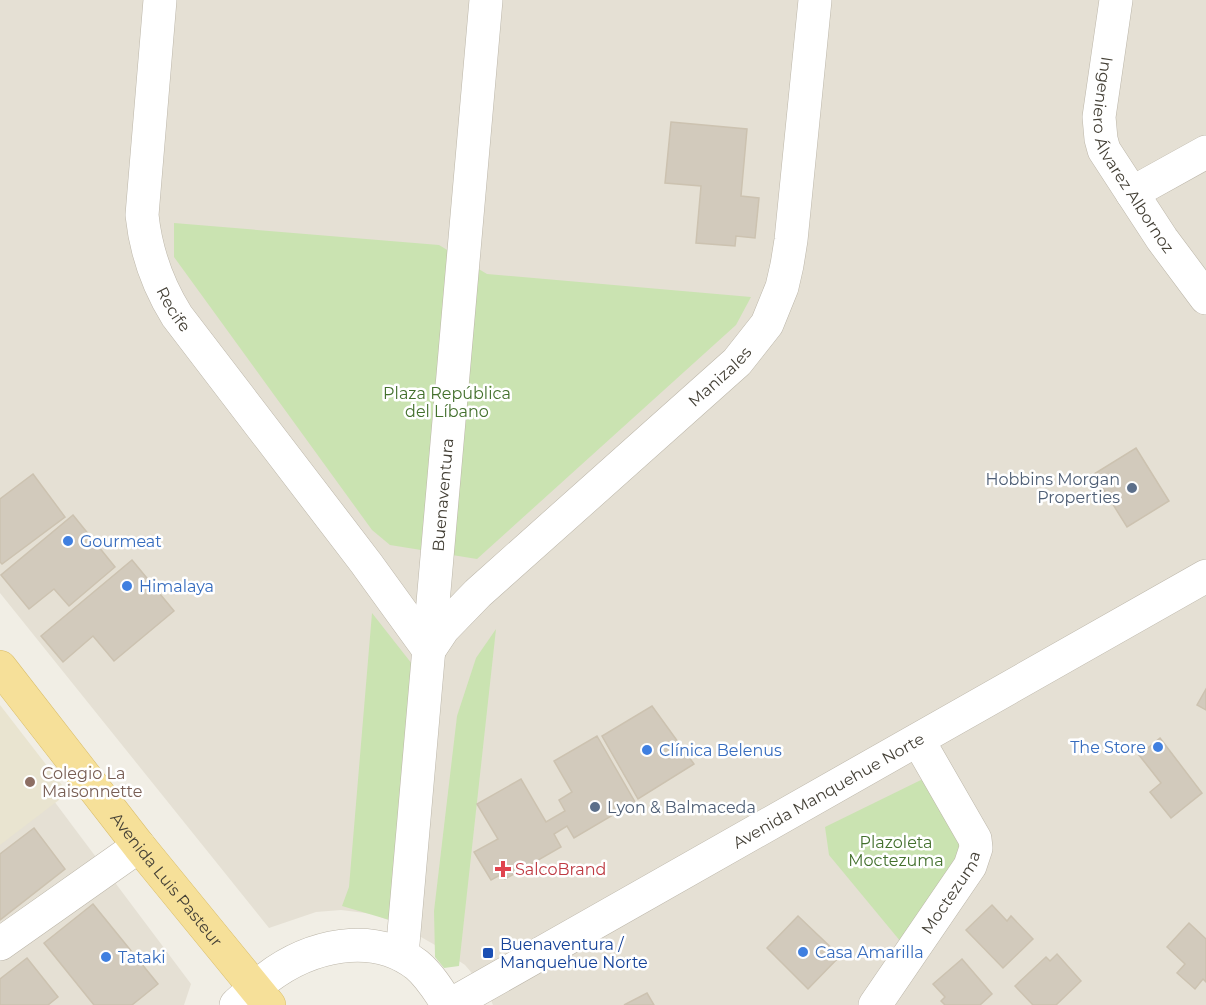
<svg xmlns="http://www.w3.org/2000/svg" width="1206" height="1005" font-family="Montserrat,sans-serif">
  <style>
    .residential { fill: #e5e0d4 }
    .education { fill: #e9e4d0 }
    .green { fill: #cae3b1 }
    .building { fill: #d2cabc; stroke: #ccc2b0; stroke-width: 1.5 }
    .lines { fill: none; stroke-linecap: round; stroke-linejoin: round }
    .minor-casing { stroke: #bcb6a9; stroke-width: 34 }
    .major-casing { stroke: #dabe6b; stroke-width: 34 }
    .minor { stroke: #fff; stroke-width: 33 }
    .major { stroke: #f6e099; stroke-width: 33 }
    .service-dot { fill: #5c6f8a; stroke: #fff; stroke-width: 2 }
    .shop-dot { fill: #3f7fe0; stroke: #fff; stroke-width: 2 }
    .education-dot { fill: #8d6e63; stroke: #fff; stroke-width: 2 }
    .health-dot { fill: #e0444e; stroke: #fff; stroke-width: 2 }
    .transit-dot { fill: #1a4fb4; stroke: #fff; stroke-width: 2 }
    .labels { text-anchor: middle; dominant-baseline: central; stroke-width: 5; stroke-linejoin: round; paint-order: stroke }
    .street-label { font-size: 16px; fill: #433f35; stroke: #fff }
    .park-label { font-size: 16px; fill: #43702d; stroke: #fff }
    .service-label { font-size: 16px; fill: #4e5e75; stroke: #fff; text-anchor: end }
    .shop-label { font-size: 16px; fill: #366cbe; stroke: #fff; text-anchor: start }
    .education-label { font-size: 16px; fill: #785e54; stroke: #fff; text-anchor: start }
    .health-label { font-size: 16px; fill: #be3a42; stroke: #fff; text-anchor: start }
    .transit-label { font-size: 16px; fill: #164399; stroke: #fff; text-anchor: start }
  </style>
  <rect width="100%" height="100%" fill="#f1eee5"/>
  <g class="residential">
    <path d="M0,0H1206V1005H493L487,991L465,965L435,945L398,924L373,914L341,910L316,912L269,928L0,593Z"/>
    <path d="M0,729L191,984L184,1005H0Z"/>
  </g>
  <path class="education" d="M0,705L68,793L0,845Z"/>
  <g class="green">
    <path d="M174,223L439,245L487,274L751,297L736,325L477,559L390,545L372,530L174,257Z"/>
    <path d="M372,613L412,664L393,921L342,906L349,887Z"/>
    <path d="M496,629L459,966L444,968L435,957L434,911L457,716L476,658Z"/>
    <path d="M925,778L959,833L960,851L901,942L829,855L825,827Z"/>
  </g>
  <g class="building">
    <path d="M671,122L747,129L741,196L759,198L755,238L736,236L735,246L696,243L701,186L665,183Z"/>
    <path d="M1136,448L1169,501L1127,527L1094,474Z"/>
    <path d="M33,474L65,517L2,564L0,562V499Z"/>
    <path d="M73,515L115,567L69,606L54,589L29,609L1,575Z"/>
    <path d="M132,560L174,611L114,661L93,636L63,662L41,636Z"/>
    <path d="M1206,689V710L1197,705Z"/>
    <path d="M652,706L694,764L638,799L602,736Z"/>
    <path d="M597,736L635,802L574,838L567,826L554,834L561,847L505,879L502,874L491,880L474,852L498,839L477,804L521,779L546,822L565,811L559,800L572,792L554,761Z"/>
    <path d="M1160,738L1202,793L1171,818L1150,792L1161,783L1139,755Z"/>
    <path d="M34,828L65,869L0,920V854Z"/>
    <path d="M93,904L158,984L132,1005H94L44,943Z"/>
    <path d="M992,905L1007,921L1011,916L1033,939L1003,968L966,930Z"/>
    <path d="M798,916L840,956L808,989L767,948Z"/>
    <path d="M1189,923L1206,939V982L1203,979L1195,989L1177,973L1185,964L1167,947Z"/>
    <path d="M1057,954L1081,981L1056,1005H1033L1015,986L1046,957L1050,961Z"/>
    <path d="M27,958L58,997L48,1005H0V979Z"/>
    <path d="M962,959L992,994L980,1005H945L941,1001L945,997L933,984Z"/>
    <path d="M647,993L654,1005H624Z"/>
  </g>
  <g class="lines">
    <defs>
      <g id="minor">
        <path id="s1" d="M160,0L142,215C146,253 157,284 177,316L366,563L429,650L443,629L478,593L737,362L767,324L782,287L787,265L791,240L815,0"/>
        <path id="s2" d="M1116,0L1099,117L1101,139L1104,150L1132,193L1162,239L1206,298"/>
        <path d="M1132,193L1206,152"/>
        <path d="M0,944L139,846"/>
        <path id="s3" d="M402,955L486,0"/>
        <path d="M236,1005C246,996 256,986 267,978C309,946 372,930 417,965C430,976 439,991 448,1005"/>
        <path id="s4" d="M450,1005L1206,576"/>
        <path id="s5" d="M875,1005L970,866L976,848L975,839L918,740"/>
      </g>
      <g id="major">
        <path id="s6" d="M0,667L139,846L269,1005"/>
      </g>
    </defs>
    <use href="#minor" class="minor-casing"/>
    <use href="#major" class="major-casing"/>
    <use href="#minor" class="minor"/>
    <use href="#major" class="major"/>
  </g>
  <g class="service-dot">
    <circle cx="1132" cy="488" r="6"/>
    <circle cx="595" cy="807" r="6"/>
  </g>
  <g class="shop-dot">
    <circle cx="68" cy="541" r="6"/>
    <circle cx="127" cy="586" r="6"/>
    <circle cx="1158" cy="747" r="6"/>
    <circle cx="647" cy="750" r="6"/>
    <circle cx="803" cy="952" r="6"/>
    <circle cx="106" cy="957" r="6"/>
  </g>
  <circle class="education-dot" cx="30" cy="782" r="6"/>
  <path class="health-dot" d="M500 860h6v6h6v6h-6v6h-6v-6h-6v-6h6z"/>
  <rect class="transit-dot" x="482" y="947" width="12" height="12" rx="3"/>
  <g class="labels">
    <g class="street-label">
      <text stroke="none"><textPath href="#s2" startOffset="165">Ingeniero Álvarez Albornoz</textPath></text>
      <text stroke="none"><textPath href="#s1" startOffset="316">Recife</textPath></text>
      <text stroke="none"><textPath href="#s1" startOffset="1142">Manizales</textPath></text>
      <text stroke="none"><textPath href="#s3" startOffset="462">Buenaventura</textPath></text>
      <text stroke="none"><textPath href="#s4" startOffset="435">Avenida Manquehue Norte</textPath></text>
      <text stroke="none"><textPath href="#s6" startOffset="270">Avenida Luis Pasteur</textPath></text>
      <text stroke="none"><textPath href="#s5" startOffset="136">Moctezuma</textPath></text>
    </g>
    <g class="park-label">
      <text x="447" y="393">Plaza República<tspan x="447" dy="18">del Líbano</tspan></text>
      <text x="896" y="842">Plazoleta<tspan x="896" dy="18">Moctezuma</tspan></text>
    </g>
    <g class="service-label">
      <text x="1120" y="479">Hobbins Morgan<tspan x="1120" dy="18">Properties</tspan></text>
      <text x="607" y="807" text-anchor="start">Lyon &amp; Balmaceda</text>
    </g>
    <g class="shop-label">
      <text x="80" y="541">Gourmeat</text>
      <text x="139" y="586">Himalaya</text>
      <text x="1146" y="747" text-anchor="end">The Store</text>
      <text x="659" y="750">Clínica Belenus</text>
      <text x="815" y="952">Casa Amarilla</text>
      <text x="118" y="957">Tataki</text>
    </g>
    <g class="education-label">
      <text x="42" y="773">Colegio La<tspan x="42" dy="18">Maisonnette</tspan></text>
    </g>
    <g class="health-label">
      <text x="515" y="869">SalcoBrand</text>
    </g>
    <g class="transit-label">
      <text x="500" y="944">Buenaventura /<tspan x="500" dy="18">Manquehue Norte</tspan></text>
    </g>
  </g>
</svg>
